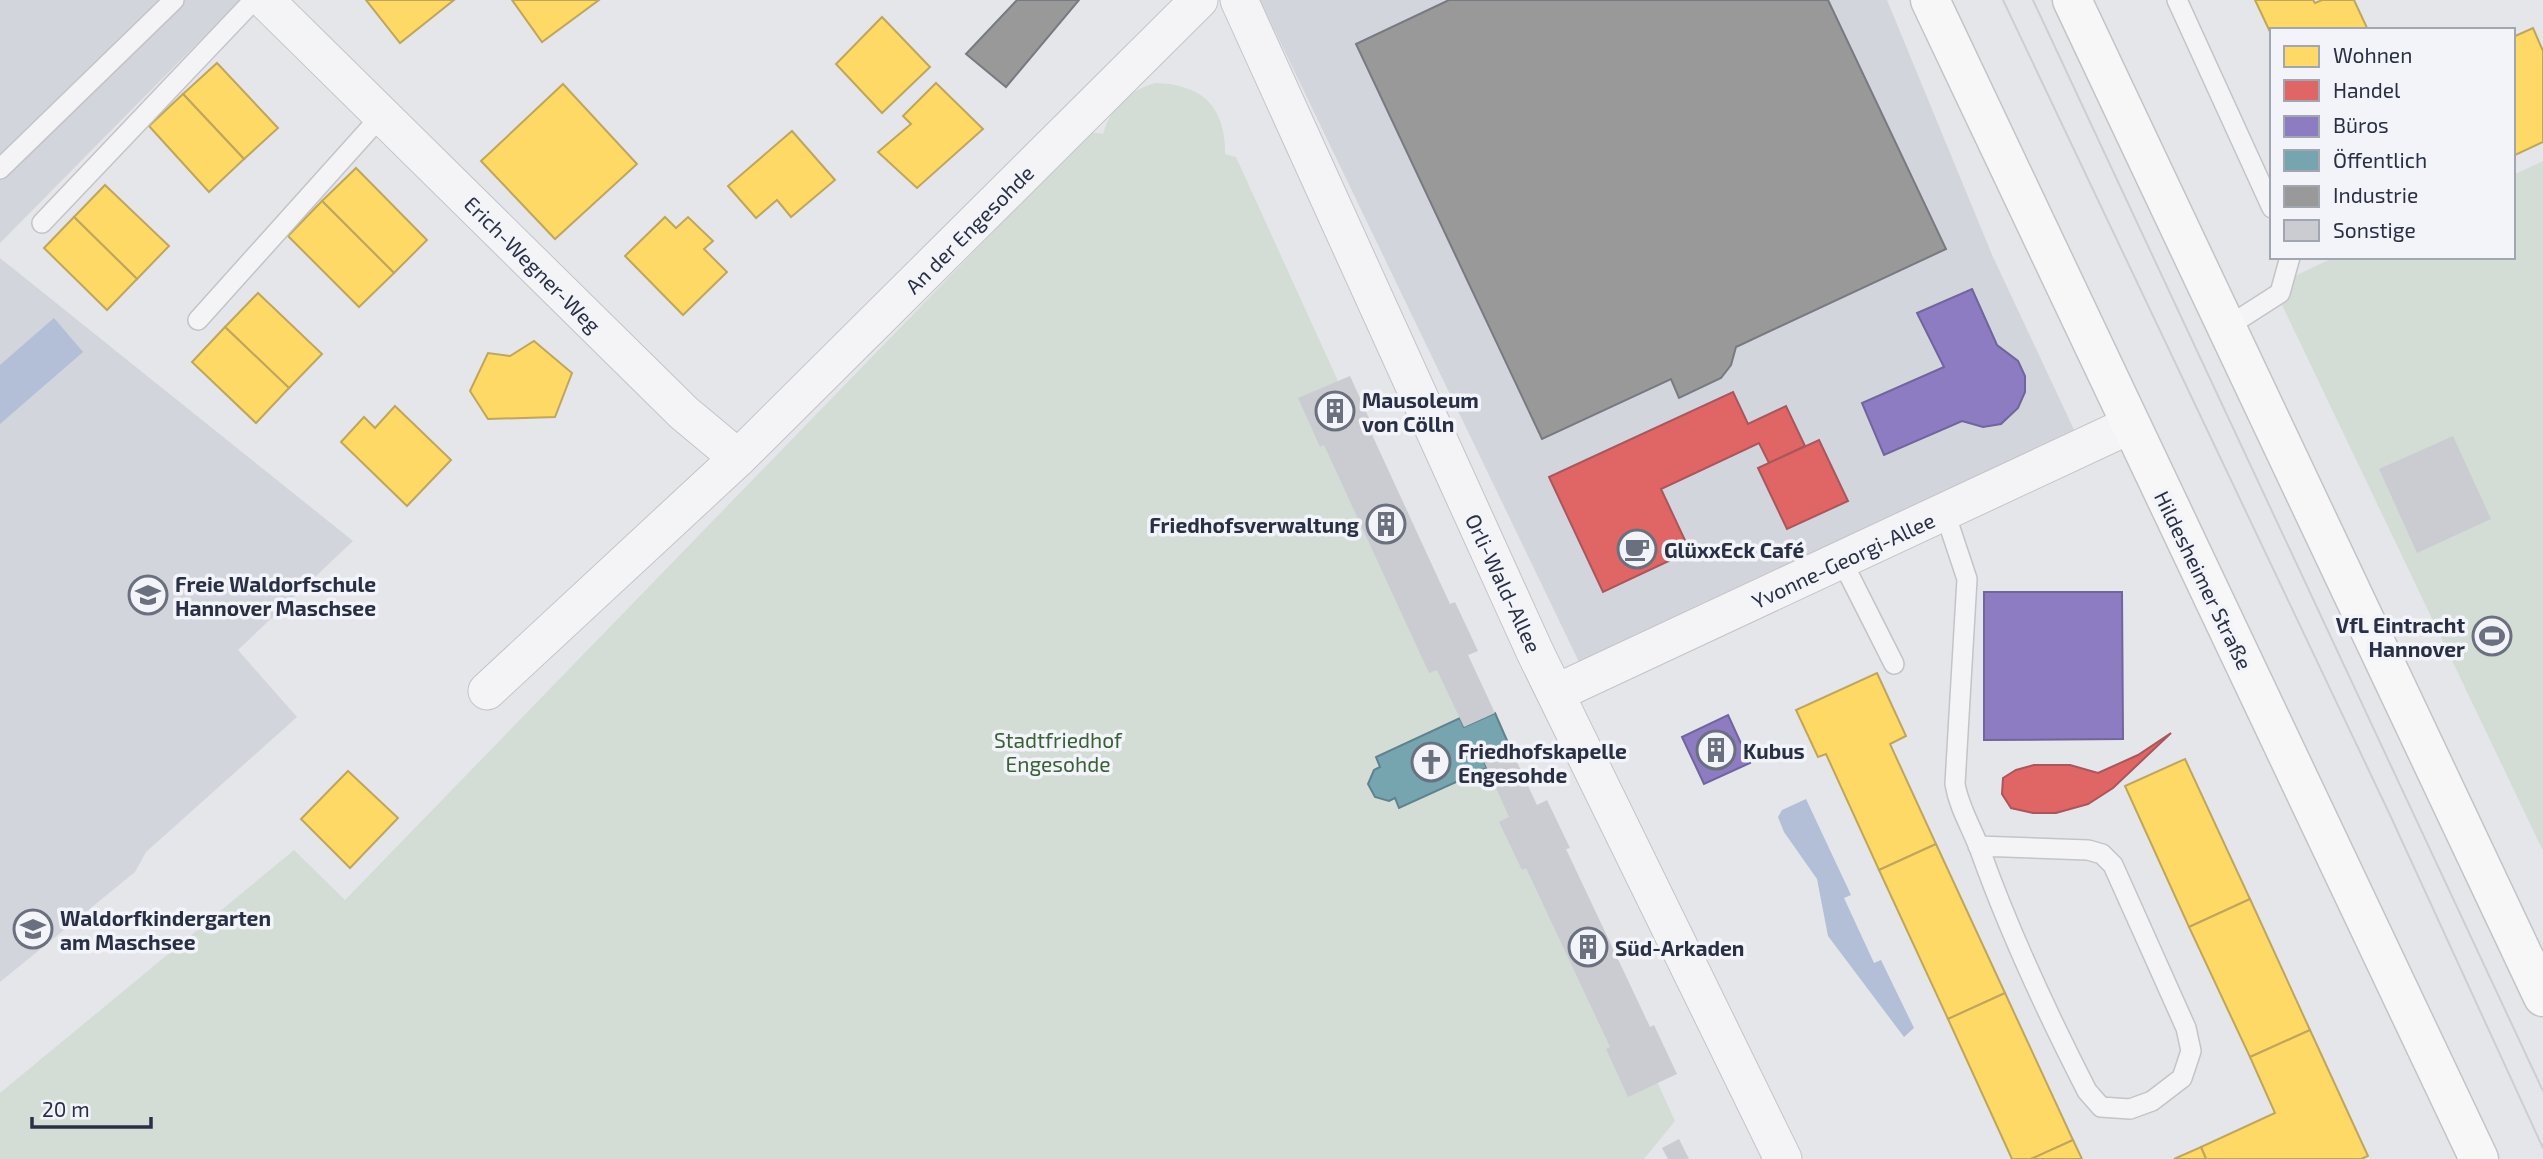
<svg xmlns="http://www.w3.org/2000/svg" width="2543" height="1159" font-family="'Exo 2',sans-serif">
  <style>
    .built { fill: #d3d5dd }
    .green { fill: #d4ddd5 }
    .water { fill: #b2bfd6 }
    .homes { fill: #ffd966; stroke: #bfa65c; stroke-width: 2 }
    .shops { fill: #e06666; stroke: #a9565c; stroke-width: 2 }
    .offices { fill: #8e7cc3; stroke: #70659d; stroke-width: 2 }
    .public { fill: #76a5af; stroke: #5f828f; stroke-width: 2 }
    .industry { fill: #999; stroke: #777a80; stroke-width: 2 }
    .building { fill: #caccd1 }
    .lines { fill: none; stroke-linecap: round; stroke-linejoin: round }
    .lane-casing { stroke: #c3c4c8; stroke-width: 22 }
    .street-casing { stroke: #c3c4c8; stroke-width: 39 }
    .secondary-casing { stroke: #c3c4c8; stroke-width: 41 }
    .lane { stroke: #f4f4f6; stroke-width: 19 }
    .street { stroke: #f4f4f6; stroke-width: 37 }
    .secondary { stroke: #f7f7f8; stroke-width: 38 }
    .tram { stroke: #cdced1; stroke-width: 2 }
    .labels { text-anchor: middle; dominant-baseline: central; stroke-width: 7; stroke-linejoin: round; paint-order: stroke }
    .street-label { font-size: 21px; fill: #293045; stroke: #f3f4f9 }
    .poi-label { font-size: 21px; font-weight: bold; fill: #293045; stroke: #f3f4f9; text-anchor: start }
    .park-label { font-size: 21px; fill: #396136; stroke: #f3f4f9 }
  </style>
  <rect width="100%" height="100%" fill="#e5e6ea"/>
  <g class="built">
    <path d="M0,0H240L0,243Z"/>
    <path d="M1260,0H1887L1993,257L2077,436L1579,662Z"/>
    <path d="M0,258L353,541L238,650L297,717L146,852L135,872L0,982Z"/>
  </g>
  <g class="green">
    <path d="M1155,83C1202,84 1226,107 1225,154L1236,157L1675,1121L1644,1159H0V1093L294,850L345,900L1090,132L1103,134C1112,105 1127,92 1155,83Z"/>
    <path d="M2543,161V851L2273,286L2335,257H2513V175Z"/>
  </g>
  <g class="water">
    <path d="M54,318L83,352L0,424V365Z"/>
    <path d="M1806,799L1851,895L1844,898L1874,963L1881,960L1914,1028L1904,1037L1828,936L1817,879L1784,832L1778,817L1782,810Z"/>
  </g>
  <g class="homes">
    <path d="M366,0H454L400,43Z"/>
    <path d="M512,0H599L542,42Z"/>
    <path d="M2255,0H2313L2315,3L2322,0H2354L2368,30H2272V36Z"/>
    <path d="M882,17L930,67L882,113L836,64Z"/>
    <path d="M2533,28L2543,51V142L2513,156V37Z"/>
    <path d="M217,63L278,128L244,159L183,94Z"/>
    <path d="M936,83L983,129L917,188L878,152L911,124L903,116Z"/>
    <path d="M563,84L637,164L555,239L481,161Z"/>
    <path d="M183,94L244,159L209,192L149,126Z"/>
    <path d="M792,131L835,180L791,217L777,200L756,218L728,186Z"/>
    <path d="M356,168L427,240L394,273L322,201Z"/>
    <path d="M105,185L169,246L137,279L74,217Z"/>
    <path d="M322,201L394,273L359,307L288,236Z"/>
    <path d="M74,217L137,279L107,310L44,248Z"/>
    <path d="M665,217L676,228L688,217L713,241L704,249L727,272L683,315L625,256Z"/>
    <path d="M258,293L322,354L289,388L225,327Z"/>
    <path d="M225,327L289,388L256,423L192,362Z"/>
    <path d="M534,341L572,373L555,417L488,419L470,391L488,353L510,356Z"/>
    <path d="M395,406L451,460L407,506L341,442L364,417L375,428Z"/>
    <path d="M1877,673L1906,736L1890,744L1936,844L1879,870L1826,754L1818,757L1796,710Z"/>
    <path d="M2185,759L2250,899L2189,927L2125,786Z"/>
    <path d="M348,771L398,818L350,868L301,819Z"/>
    <path d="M1936,844L2005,993L1948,1019L1879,870Z"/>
    <path d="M2250,899L2310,1030L2250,1057L2189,927Z"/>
    <path d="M2005,993L2073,1140L2031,1159H2012L1948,1019Z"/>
    <path d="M2310,1030L2368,1156L2361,1159H2206L2201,1147L2275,1113L2250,1057Z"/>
    <path d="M2073,1140L2082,1159H2031Z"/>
    <path d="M2201,1147L2206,1159H2174Z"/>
  </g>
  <g class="shops">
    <path d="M1733,392L1748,424L1786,406L1805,446L1769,463L1759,443L1661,489L1690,551L1603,592L1549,477Z"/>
    <path d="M1819,440L1848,501L1787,529L1758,468Z"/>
    <path d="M2171,733L2113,788L2088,804L2056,813H2033L2011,808L2002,794L2003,778L2016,770L2034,765H2070L2098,773L2138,755Z"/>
  </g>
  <g class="offices">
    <path d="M1972,289L1997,345L2018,361L2025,376V392L2018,408L2001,424L1983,427L1962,421L1884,455L1862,403L1944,367L1917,313Z"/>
    <path d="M1984,592H2122L2123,739L1984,740Z"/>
    <path d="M1728,715L1750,763L1704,784L1682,737Z"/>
  </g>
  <path class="public" d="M1495,713L1509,745L1482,757L1487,768L1399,808L1395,798L1389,801L1375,797L1368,784L1374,770L1380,767L1376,757L1460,718L1464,727Z"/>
  <g class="industry">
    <path d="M1017,0H1079L1006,87L966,54Z"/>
    <path d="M1449,0H1828L1946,249L1736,347L1731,365L1721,378L1679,398L1671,379L1542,439L1356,44Z"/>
  </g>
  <g class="building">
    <path d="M1350,376L1372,425L1368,426L1450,604L1455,602L1478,651L1468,655L1495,713L1464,727L1437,670L1429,673L1324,445L1320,447L1298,398Z"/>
    <path d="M2453,436L2491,519L2417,553L2379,469Z"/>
    <path d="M1509,745L1537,805L1547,800L1570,848L1566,849L1650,1027L1654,1025L1677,1074L1628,1097L1606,1049L1610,1047L1526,868L1522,870L1499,822L1509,817L1482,757Z"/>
    <path d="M1679,1139L1689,1159H1668L1662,1148Z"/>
  </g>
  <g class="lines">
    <defs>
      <g id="lane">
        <path d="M2177,0L2272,208"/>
        <path d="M0,169L174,0"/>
        <path d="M42,223L254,0"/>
        <path d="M198,320L382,115"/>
        <path d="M2227,327L2280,293L2290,257"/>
        <path d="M1945,513L1967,579L1955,784C1959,808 1972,828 1980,850C2010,934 2046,1011 2087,1091L2101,1107L2130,1109L2152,1101L2182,1078L2191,1051L2186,1028L2113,865L2102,854L2088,850L1978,846"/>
        <path d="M1842,561L1894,664"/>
      </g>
      <g id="street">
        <path d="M265,0L684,413L738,458"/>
        <path d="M1239,0L1535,652L1783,1159"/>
        <path d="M487,691L738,458L1199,0"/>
        <path d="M1556,693L2130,425"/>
      </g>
      <g id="secondary">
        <path d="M1930,0L2479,1159"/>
        <path d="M2072,0L2543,997"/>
      </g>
    </defs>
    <use href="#lane" class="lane-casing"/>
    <use href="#street" class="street-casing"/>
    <use href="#secondary" class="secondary-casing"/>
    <use href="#lane" class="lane"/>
    <use href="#street" class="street"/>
    <use href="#secondary" class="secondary"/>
    <g class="tram">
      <path d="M2003,0L2390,815L2543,1148"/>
      <path d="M2033,0L2543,1091"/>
    </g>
  </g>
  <defs>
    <symbol id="building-ring" viewBox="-11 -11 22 22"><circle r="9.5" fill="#f3f4f9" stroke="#6b707f" stroke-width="1.5"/><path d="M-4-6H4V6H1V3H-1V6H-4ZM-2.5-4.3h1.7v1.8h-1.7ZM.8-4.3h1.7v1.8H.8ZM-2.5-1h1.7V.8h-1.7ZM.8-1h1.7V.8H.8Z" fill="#6b707f"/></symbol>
    <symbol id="cafe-ring" viewBox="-11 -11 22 22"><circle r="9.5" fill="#f3f4f9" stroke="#6b707f" stroke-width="1.5"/><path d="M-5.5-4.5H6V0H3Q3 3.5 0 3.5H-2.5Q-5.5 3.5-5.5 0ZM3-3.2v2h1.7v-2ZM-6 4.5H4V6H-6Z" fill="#6b707f"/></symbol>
    <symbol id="school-ring" viewBox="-11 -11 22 22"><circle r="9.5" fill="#f3f4f9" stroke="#6b707f" stroke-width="1.5"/><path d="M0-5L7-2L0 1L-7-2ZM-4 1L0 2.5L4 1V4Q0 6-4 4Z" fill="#6b707f"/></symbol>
    <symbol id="stadium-ring" viewBox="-11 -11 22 22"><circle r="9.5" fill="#f3f4f9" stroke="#6b707f" stroke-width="1.5"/><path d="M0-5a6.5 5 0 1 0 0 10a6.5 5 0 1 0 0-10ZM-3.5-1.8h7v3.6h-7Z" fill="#6b707f"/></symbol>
    <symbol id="church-ring" viewBox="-11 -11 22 22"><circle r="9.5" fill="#f3f4f9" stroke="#6b707f" stroke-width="1.5"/><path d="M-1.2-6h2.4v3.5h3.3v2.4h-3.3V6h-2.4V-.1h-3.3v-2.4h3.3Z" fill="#6b707f"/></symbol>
  </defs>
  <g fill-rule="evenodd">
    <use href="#building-ring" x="1313" y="389" width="44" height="44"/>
    <use href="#building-ring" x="1364" y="502" width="44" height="44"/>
    <use href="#cafe-ring" x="1615" y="527" width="44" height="44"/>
    <use href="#school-ring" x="126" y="573" width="44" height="44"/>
    <use href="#stadium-ring" x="2470" y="614" width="44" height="44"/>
    <use href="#building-ring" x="1694" y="728" width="44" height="44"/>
    <use href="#church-ring" x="1409" y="740" width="44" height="44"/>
    <use href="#school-ring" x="11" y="907" width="44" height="44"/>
    <use href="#building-ring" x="1566" y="925" width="44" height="44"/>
  </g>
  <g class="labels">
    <g class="street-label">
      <text transform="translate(969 229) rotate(-45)">An der Engesohde</text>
      <text transform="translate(533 264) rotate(45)">Erich-Wegner-Weg</text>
      <text transform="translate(1843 560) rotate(-25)">Yvonne-Georgi-Allee</text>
      <text transform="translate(2204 580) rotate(64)">Hildesheimer Straße</text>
      <text transform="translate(1504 583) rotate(65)">Orli-Wald-Allee</text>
    </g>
    <g class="poi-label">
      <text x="1362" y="399">Mausoleum<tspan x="1362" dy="24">von Cölln</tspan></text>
      <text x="1359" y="524" text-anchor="end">Friedhofsverwaltung</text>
      <text x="1664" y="549">GlüxxEck Café</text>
      <text x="175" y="583">Freie Waldorfschule<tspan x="175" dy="24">Hannover Maschsee</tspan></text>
      <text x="2465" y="624" text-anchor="end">VfL Eintracht<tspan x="2465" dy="24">Hannover</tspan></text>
      <text x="1458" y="750">Friedhofskapelle<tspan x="1458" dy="24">Engesohde</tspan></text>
      <text x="1743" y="750">Kubus</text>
      <text x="60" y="917">Waldorfkindergarten<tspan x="60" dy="24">am Maschsee</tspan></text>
      <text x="1615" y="947">Süd-Arkaden</text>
    </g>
    <g class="park-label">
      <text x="1058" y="739">Stadtfriedhof<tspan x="1058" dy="24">Engesohde</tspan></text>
    </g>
  </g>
  <rect x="2270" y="28" width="245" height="231" fill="#f3f4f9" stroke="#a2a6b1" stroke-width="2"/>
  <rect x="2284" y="46" width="35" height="21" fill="#ffd966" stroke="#a2a6b1" stroke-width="2"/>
  <text x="2333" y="63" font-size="21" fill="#293045">Wohnen</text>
  <rect x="2284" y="80" width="35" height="21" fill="#e06666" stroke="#a2a6b1" stroke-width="2"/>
  <text x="2333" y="98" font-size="21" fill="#293045">Handel</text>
  <rect x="2284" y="116" width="35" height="21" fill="#8e7cc3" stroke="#a2a6b1" stroke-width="2"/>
  <text x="2333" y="133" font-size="21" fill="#293045">Büros</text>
  <rect x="2284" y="150" width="35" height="21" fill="#76a5af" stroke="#a2a6b1" stroke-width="2"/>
  <text x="2333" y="168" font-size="21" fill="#293045">Öffentlich</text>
  <rect x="2284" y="186" width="35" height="21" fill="#999999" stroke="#a2a6b1" stroke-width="2"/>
  <text x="2333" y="203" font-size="21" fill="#293045">Industrie</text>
  <rect x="2284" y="220" width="35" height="21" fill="#caccd1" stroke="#a2a6b1" stroke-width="2"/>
  <text x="2333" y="238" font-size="21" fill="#293045">Sonstige</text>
  <path d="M32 1117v10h119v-10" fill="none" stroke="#293045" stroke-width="3.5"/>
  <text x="42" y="1117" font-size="21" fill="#293045" stroke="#f3f4f9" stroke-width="5" paint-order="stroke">20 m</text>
</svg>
